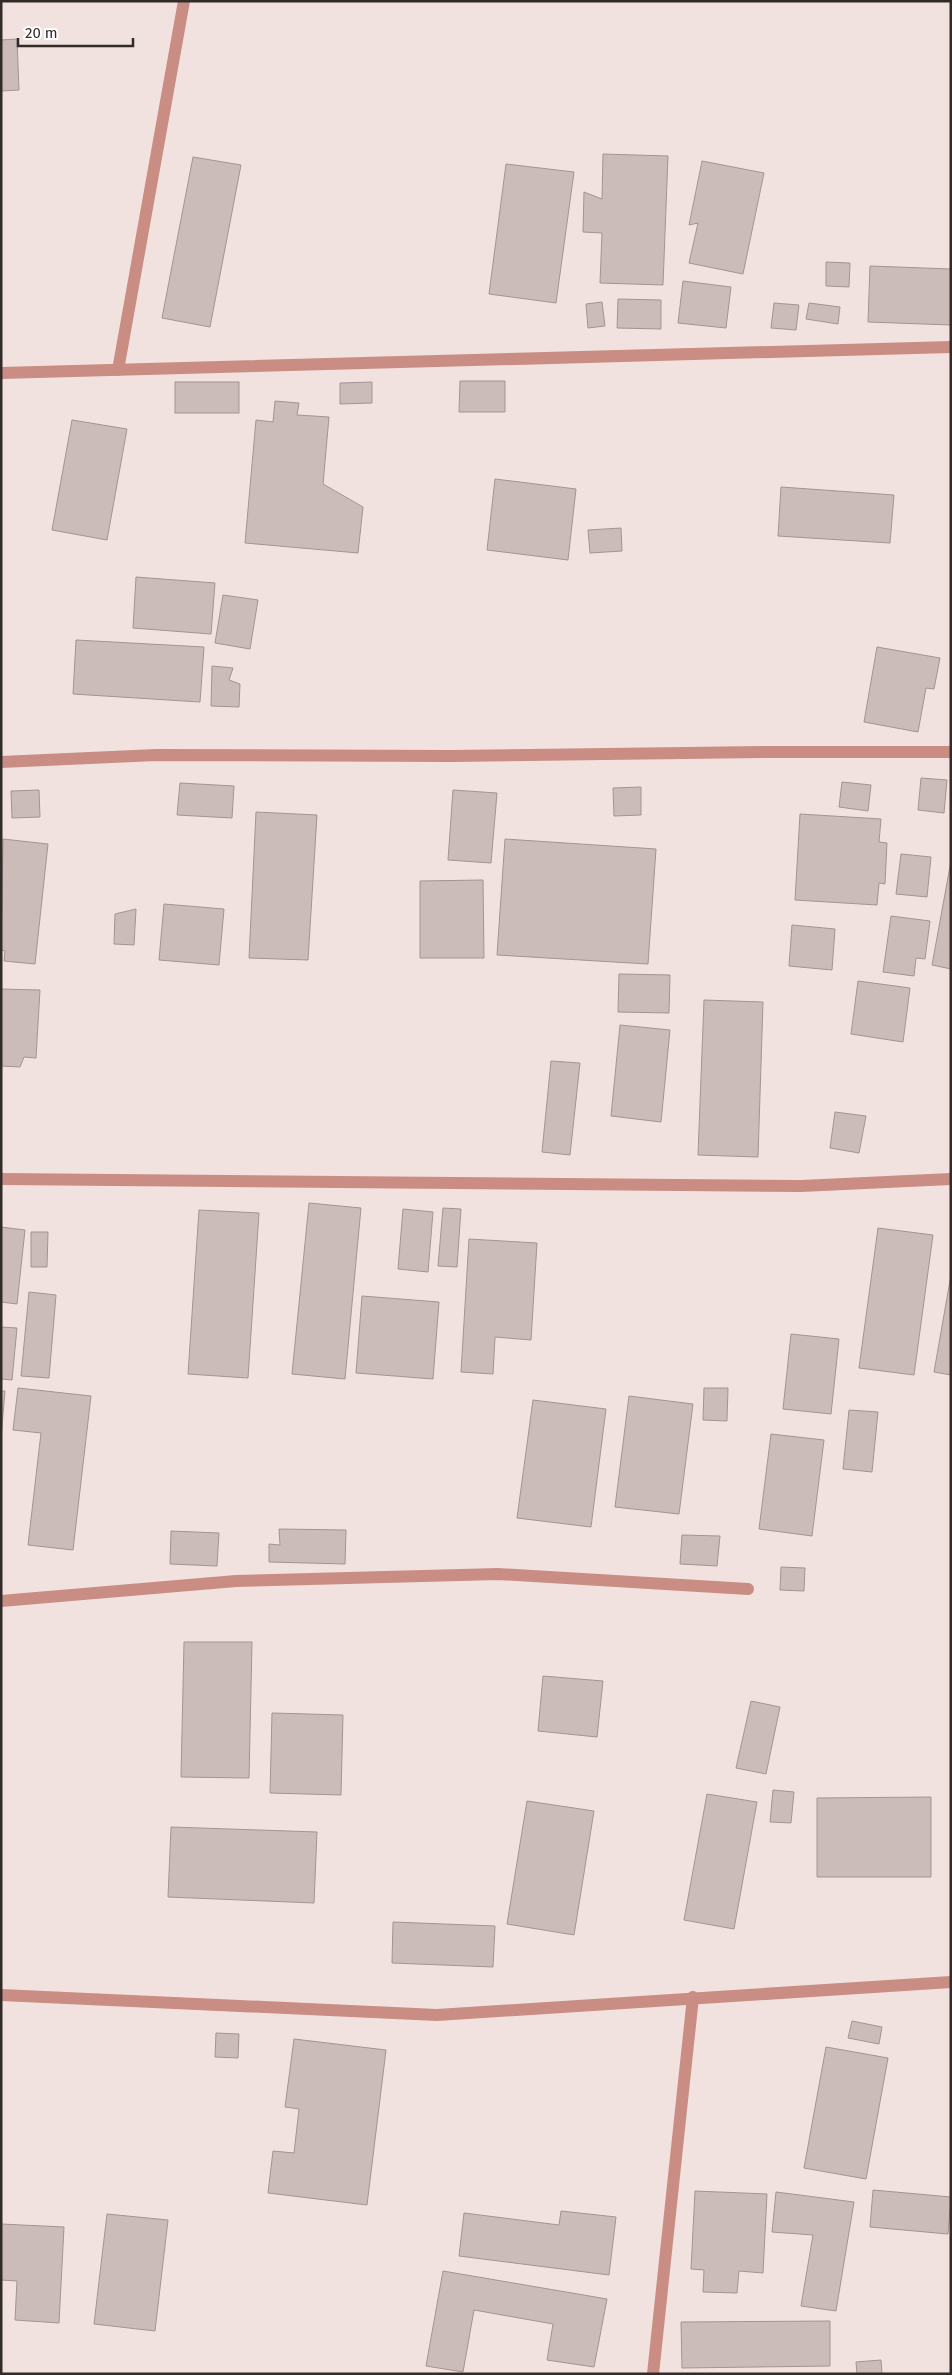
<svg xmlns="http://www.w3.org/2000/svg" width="952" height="2375" font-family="'Fira Sans',sans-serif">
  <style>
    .building { fill: #ccbcb9; stroke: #a39492 }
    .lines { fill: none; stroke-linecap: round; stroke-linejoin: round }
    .street { stroke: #c98d83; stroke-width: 12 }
  </style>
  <rect width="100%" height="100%" fill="#f2e2df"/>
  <g class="building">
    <path d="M17,39L19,90L1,91V40Z"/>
    <path d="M603,154L668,156L663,285L600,283L602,233L583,232L584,192L602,199Z"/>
    <path d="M193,157L241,165L210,327L162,318Z"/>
    <path d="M702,161L764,173L743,274L689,263L698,223L689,225Z"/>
    <path d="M506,164L574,172L556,303L489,294Z"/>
    <path d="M826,262L850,263L849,287L826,286Z"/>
    <path d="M870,266L951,269V325L868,322Z"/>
    <path d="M683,281L731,287L726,328L678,323Z"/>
    <path d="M618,299L661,300V329L617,328Z"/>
    <path d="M602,302L605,326L588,328L586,304Z"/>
    <path d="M774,303L799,305L796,330L771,328Z"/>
    <path d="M809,303L840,307L838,324L806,319Z"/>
    <path d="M460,381H505V412H459Z"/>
    <rect x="175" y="382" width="64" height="31"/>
    <path d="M372,382V403L340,404V383Z"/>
    <path d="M275,401L299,403L297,415L329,417L323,484L363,507L358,553L245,543L256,420L273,422Z"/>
    <path d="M72,420L127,429L107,540L52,530Z"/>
    <path d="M495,479L576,489L568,560L487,550Z"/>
    <path d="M781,487L894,495L890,543L778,536Z"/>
    <path d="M621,528L622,551L590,553L588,530Z"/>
    <path d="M136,577L215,583L211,634L133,628Z"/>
    <path d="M223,595L258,600L250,649L215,643Z"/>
    <path d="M76,640L204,647L200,702L73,694Z"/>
    <path d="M877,647L940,658L934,689L926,688L918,732L864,722Z"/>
    <path d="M212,666L233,668L229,680L240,684L239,707L211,706Z"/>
    <path d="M921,778L947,780L944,813L918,810Z"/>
    <path d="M842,782L871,785L868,811L839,807Z"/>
    <path d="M180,783L234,786L232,818L177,815Z"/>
    <path d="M641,787V815L614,816L613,788Z"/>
    <path d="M39,790L40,817L12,818L11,791Z"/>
    <path d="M453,790L497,793L491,863L448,860Z"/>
    <path d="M256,812L317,815L308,960L249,958Z"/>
    <path d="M800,814L881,819L879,842L887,843L885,884L879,883L877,905L795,900Z"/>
    <path d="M3,839L48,844L35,964L4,961L5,951L1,950Z"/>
    <path d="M505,839L656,849L648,964L497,955Z"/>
    <path d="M901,854L931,857L927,897L896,894Z"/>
    <path d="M951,861V969L932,965Z"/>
    <path d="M483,880L484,958H420V881Z"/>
    <path d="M164,904L224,909L219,965L159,960Z"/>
    <path d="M136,909L134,945L114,944L115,914Z"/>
    <path d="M891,916L930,921L925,959L916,958L914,976L883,972Z"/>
    <path d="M792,925L835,929L832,970L789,966Z"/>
    <path d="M619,974L670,975L669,1013L618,1012Z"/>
    <path d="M858,981L910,988L903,1042L851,1034Z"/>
    <path d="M1,989L40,990L36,1058L24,1057L20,1067L1,1066Z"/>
    <path d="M704,1000L763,1002L758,1157L698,1155Z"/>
    <path d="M620,1025L670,1030L661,1122L611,1116Z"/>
    <path d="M551,1061L580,1063L570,1155L542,1152Z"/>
    <path d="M835,1112L866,1116L859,1153L830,1148Z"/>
    <path d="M309,1203L361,1208L345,1379L292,1374Z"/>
    <path d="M443,1208L461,1209L457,1267L438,1266Z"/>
    <path d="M403,1209L433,1212L428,1272L398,1269Z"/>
    <path d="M199,1210L259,1213L248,1378L188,1374Z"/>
    <path d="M1,1227L25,1230L17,1304L1,1302Z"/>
    <path d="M878,1228L933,1235L914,1375L859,1368Z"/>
    <path d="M31,1232H48L47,1267H31Z"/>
    <path d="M469,1239L537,1243L531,1340L495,1337L493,1374L461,1372Z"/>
    <path d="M951,1275V1375L934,1372Z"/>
    <path d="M29,1292L56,1295L49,1378L21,1376Z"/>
    <path d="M362,1296L439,1302L433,1379L356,1373Z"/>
    <path d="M1,1327L17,1328L12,1380L1,1379Z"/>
    <path d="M791,1334L839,1339L831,1414L783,1409Z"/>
    <path d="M18,1388L91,1396L73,1550L28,1545L41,1433L13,1430Z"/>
    <path d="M704,1388H728L727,1421L703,1420Z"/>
    <path d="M1,1391H5L1,1438Z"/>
    <path d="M629,1396L693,1404L679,1514L615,1507Z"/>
    <path d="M533,1400L606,1409L591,1527L517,1518Z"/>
    <path d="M849,1410L878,1412L872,1472L843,1469Z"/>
    <path d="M771,1434L824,1440L812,1536L759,1529Z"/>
    <path d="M279,1529L346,1530L345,1564L269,1562V1544L280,1545Z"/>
    <path d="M171,1531L219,1533L217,1566L170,1564Z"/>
    <path d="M682,1535L720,1536L717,1566L680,1564Z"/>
    <path d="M781,1567L805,1568L804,1591L780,1590Z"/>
    <path d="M184,1642H252L249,1778L181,1777Z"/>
    <path d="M543,1676L603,1681L597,1737L538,1731Z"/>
    <path d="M751,1701L780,1707L766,1774L736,1768Z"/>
    <path d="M272,1713L343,1715L341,1795L270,1793Z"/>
    <path d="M773,1790L794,1792L791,1823L770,1822Z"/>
    <path d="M707,1794L757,1802L734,1929L684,1920Z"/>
    <path d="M931,1797V1877H817V1798Z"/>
    <path d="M527,1801L594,1811L574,1935L507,1924Z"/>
    <path d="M171,1827L317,1832L314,1903L168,1897Z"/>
    <path d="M393,1922L495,1926L493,1967L392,1963Z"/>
    <path d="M852,2021L882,2027L879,2044L848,2038Z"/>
    <path d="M216,2033L239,2034L238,2058L215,2057Z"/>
    <path d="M294,2039L386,2050L367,2205L268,2193L273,2151L294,2153L299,2109L285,2107Z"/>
    <path d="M826,2047L888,2058L866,2179L804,2168Z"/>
    <path d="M873,2190L951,2197L948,2234L870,2227Z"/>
    <path d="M695,2191L767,2194L763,2273L739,2271L737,2293L703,2292L704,2270L691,2269Z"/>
    <path d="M776,2192L854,2202L836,2311L801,2306L813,2235L772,2232Z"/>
    <path d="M561,2211L616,2217L609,2275L459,2256L464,2213L559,2225Z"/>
    <path d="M107,2214L168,2220L155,2331L94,2324Z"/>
    <path d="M1,2224L64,2227L59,2323L15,2320L17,2281L1,2280Z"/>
    <path d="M443,2271L607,2299L594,2367L547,2360L553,2324L474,2310L463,2372L426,2366Z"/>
    <path d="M830,2321V2366L682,2368L681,2322Z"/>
    <path d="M881,2360L882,2374H857L856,2362Z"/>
  </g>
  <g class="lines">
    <g class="street">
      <path d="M118,370L184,1"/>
      <path d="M1,373L951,347"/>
      <path d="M1,762L156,755L452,756L762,752H951"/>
      <path d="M1,1179L801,1186L951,1179"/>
      <path d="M1,1601L236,1581L498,1574L748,1589"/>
      <path d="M1,1995L437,2015L951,1982"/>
      <path d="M653,2374L693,1997"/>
    </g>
  </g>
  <rect width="952" height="2375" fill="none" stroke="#322b2a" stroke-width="5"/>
  <path d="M18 38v8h115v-8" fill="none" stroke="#322b2a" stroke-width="2.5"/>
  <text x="25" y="38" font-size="15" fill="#322b2a" stroke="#ffffff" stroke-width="4" paint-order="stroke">20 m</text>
</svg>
